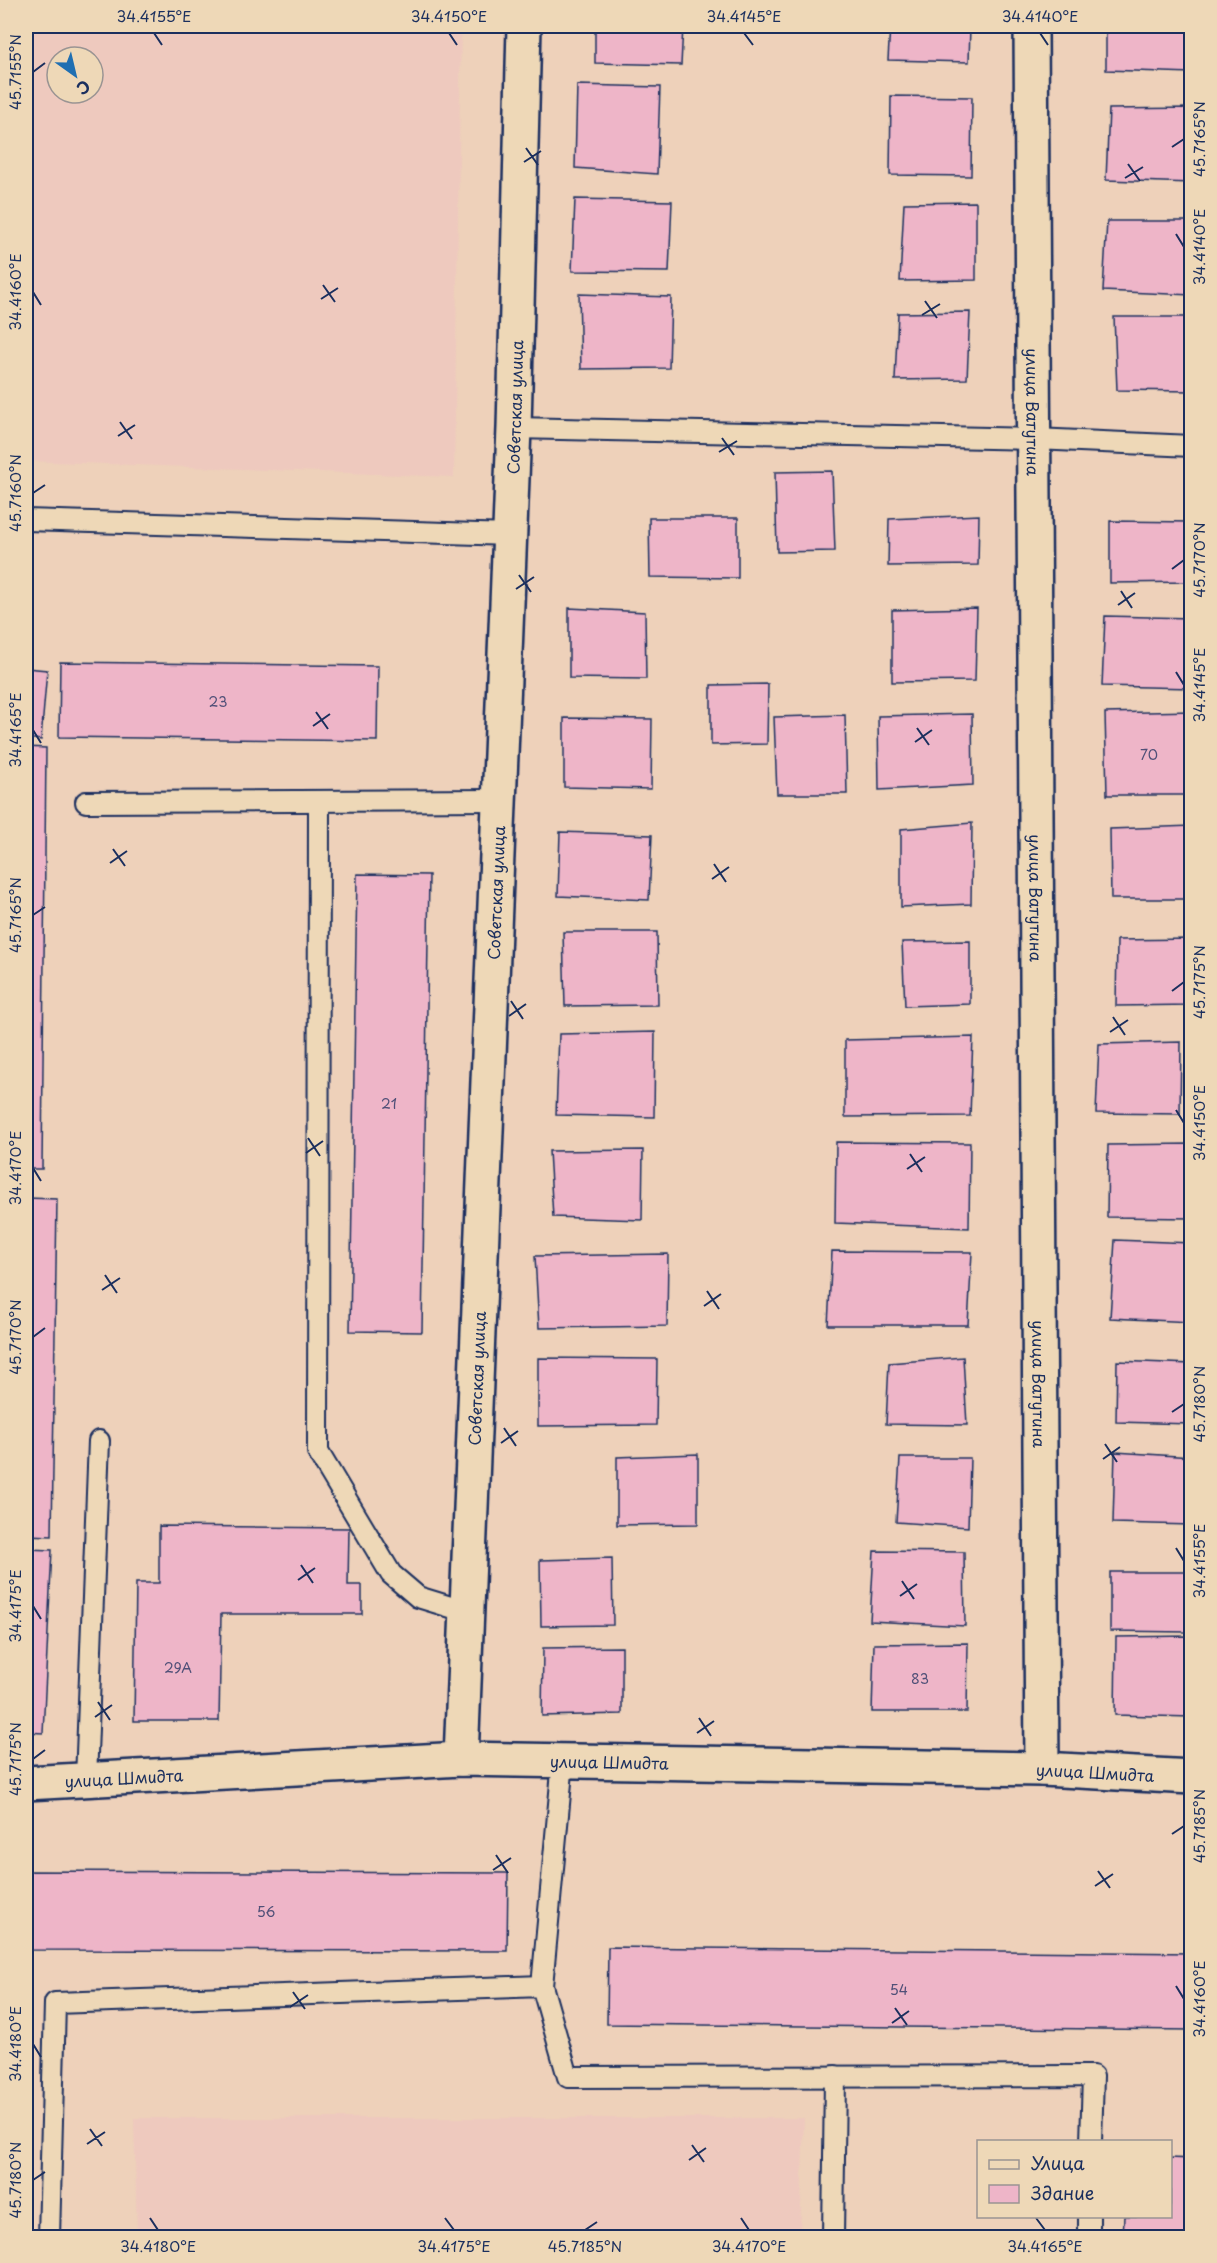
<svg xmlns="http://www.w3.org/2000/svg" width="1217" height="2263" font-family="'Playpen Sans',sans-serif">
  <style>
    .built { fill: #eec9be; fill-rule: evenodd }
    .building { fill: #eeb5c8; stroke: #1b2f5e; stroke-width: 1.5 }
    .lines { fill: none; stroke-linecap: round; stroke-linejoin: round }
    .lane-casing { stroke: #1b2f5e; stroke-width: 24 }
    .street-casing { stroke: #1b2f5e; stroke-width: 38 }
    .lane { stroke: #eed8b7; stroke-width: 20 }
    .street { stroke: #eed8b7; stroke-width: 33 }
    .ticks { fill: none; stroke: #1b2f5e; stroke-width: 2 }
    .labels { text-anchor: middle; dominant-baseline: central; stroke-width: 6; stroke-linejoin: round; paint-order: stroke }
    .number-label { font-size: 14px; fill: #505078 }
    .street-label { font-size: 16px; fill: #1b2f5e; stroke: #eed8b7 }
    .neatline { fill: none; stroke: #1b2f5e; stroke-width: 2 }
    .ticks-label { font-size: 15px; text-anchor: middle; fill: #1b2f5e }
  </style>
  <rect width="100%" height="100%" fill="#eed1ba"/>
  <filter id="ink" filterUnits="userSpaceOnUse"><feTurbulence type="fractalNoise" baseFrequency=".0167" numOctaves="2"/><feDisplacementMap in="SourceGraphic" scale="12" xChannelSelector="R" yChannelSelector="G"/><feConvolveMatrix kernelMatrix="1 2 1 2 8 2 1 2 1" color-interpolation-filters="sRGB"/></filter>
  <g filter="url(#ink)">
    <g class="built">
      <path d="M26,26H461L454,477L26,461ZM57,57H93V93H57Z"/>
      <path d="M134,2118H804L800,2237H137Z"/>
    </g>
    <g class="building">
      <path d="M595,26H683L681,65L595,63Z"/>
      <path d="M890,26H970L969,62L888,60Z"/>
      <path d="M1106,26H1192V73L1106,70Z"/>
      <path d="M577,85L660,87L657,174L575,168Z"/>
      <path d="M891,96L972,97L971,176L890,175Z"/>
      <path d="M1192,108V183L1106,180L1109,109Z"/>
      <path d="M575,199L672,201L669,272L572,271Z"/>
      <path d="M976,202V280L900,281L904,203Z"/>
      <path d="M1107,221H1192V295L1103,291Z"/>
      <path d="M579,294L671,297L669,368L581,369Z"/>
      <path d="M970,312L967,379L895,380L898,313Z"/>
      <path d="M1114,317H1192V391L1117,390Z"/>
      <path d="M832,471L835,551L777,552L775,472Z"/>
      <path d="M979,515L978,565L888,566L889,519Z"/>
      <path d="M649,518H738V578L650,577Z"/>
      <path d="M1110,521L1192,522V582L1110,583Z"/>
      <path d="M569,608L645,612L646,679L569,678Z"/>
      <path d="M977,608L975,681L892,682V610Z"/>
      <path d="M1105,616L1192,618V688L1102,686Z"/>
      <path d="M60,662L378,666L377,741L59,737Z"/>
      <path d="M26,668L47,670L41,740L26,738Z"/>
      <path d="M768,684L767,744L711,745V685Z"/>
      <path d="M1192,711V795H1107L1105,713Z"/>
      <path d="M972,714L973,785L879,790L878,716Z"/>
      <path d="M845,715L847,794H777L774,717Z"/>
      <path d="M564,718L652,719L651,789L564,787Z"/>
      <path d="M26,747L46,748L42,1169H26Z"/>
      <path d="M972,823L971,904L901,907V829Z"/>
      <path d="M1192,826V899H1111L1110,829Z"/>
      <path d="M560,832L652,835L649,900L558,896Z"/>
      <path d="M357,874L429,875L422,1332L350,1331Z"/>
      <path d="M563,932H657L658,1005L565,1006Z"/>
      <path d="M1192,939V1005L1116,1006L1117,940Z"/>
      <path d="M970,941V1004L905,1006L902,942Z"/>
      <path d="M655,1032L654,1117L556,1115L559,1034Z"/>
      <path d="M973,1037L970,1116L845,1117V1040Z"/>
      <path d="M1181,1042L1180,1114L1096,1113L1099,1044Z"/>
      <path d="M836,1142L970,1143L969,1228L835,1223Z"/>
      <path d="M1192,1144V1218L1107,1217L1108,1145Z"/>
      <path d="M643,1150L642,1220L553,1217L549,1151Z"/>
      <path d="M26,1198L57,1199L52,1536L26,1535Z"/>
      <path d="M1115,1240L1192,1243V1322L1110,1318Z"/>
      <path d="M832,1251L972,1252L968,1325H828Z"/>
      <path d="M668,1254L667,1326L539,1328L535,1256Z"/>
      <path d="M963,1357L967,1425L886,1424L889,1363Z"/>
      <path d="M538,1358L657,1359L656,1425L538,1426Z"/>
      <path d="M1117,1361L1192,1364V1424L1116,1422Z"/>
      <path d="M1115,1452L1192,1457V1525L1113,1523Z"/>
      <path d="M698,1454V1524L617,1525V1457Z"/>
      <path d="M900,1458H970L968,1527L896,1522Z"/>
      <path d="M159,1526L349,1528L348,1585H362V1614H221L219,1721H134L136,1583H159Z"/>
      <path d="M26,1549L52,1550L43,1733L26,1732Z"/>
      <path d="M874,1551L964,1552L965,1626L870,1621Z"/>
      <path d="M612,1558L613,1625L541,1626L540,1560Z"/>
      <path d="M1110,1572H1187L1188,1632L1110,1631Z"/>
      <path d="M1192,1636V1717L1115,1715L1116,1637Z"/>
      <path d="M968,1643L967,1712H872L874,1644Z"/>
      <path d="M622,1647V1714L542,1716L543,1648Z"/>
      <path d="M26,1871L508,1873L507,1951L26,1950Z"/>
      <path d="M608,1947L1192,1953V2030L607,2024Z"/>
      <path d="M1170,2158L1192,2159V2238H1123L1124,2216H1170Z"/>
    </g>
    <g class="lines">
      <defs>
        <g id="lane">
          <path d="M514,428L1035,439L1192,446"/>
          <path d="M26,520L510,535"/>
          <path d="M319,801L318,1452L391,1574L418,1597L467,1612"/>
          <path d="M86,802L499,800"/>
          <path d="M86,1780L99,1441"/>
          <path d="M542,1986L563,1761"/>
          <path d="M49,2238L55,2003L542,1986L568,2077L1093,2076L1091,2142"/>
          <path d="M833,2238L835,2076"/>
          <path d="M1089,2238V2216"/>
        </g>
        <g id="street">
          <path id="s1" d="M1031,26L1042,1769"/>
          <path id="s2" d="M461,1759L514,428L524,26"/>
          <path id="s3" d="M26,1783L461,1759L1042,1769L1192,1777"/>
        </g>
      </defs>
      <use href="#lane" class="lane-casing"/>
      <use href="#street" class="street-casing"/>
      <use href="#lane" class="lane"/>
      <use href="#street" class="street"/>
    </g>
  </g>
  <path class="ticks" d="M154,33L162,45M449,33L457,45M744,33L753,45M1040,33L1048,45M33,72L45,63M1172,147L1184,139M526,148L538,165M524,162L541,151M1128,164L1140,181M1125,178L1143,167M1176,234L1184,247M323,285L335,302M33,292L41,305M321,299L338,288M925,301L937,318M922,315L940,304M120,422L132,439M118,436L135,425M722,438L734,455M719,452L737,441M33,493L45,485M1172,569L1184,560M519,575L531,592M516,589L534,577M1121,591L1132,608M1118,605L1135,593M1176,672L1184,685M316,712L328,729M313,726L330,714M917,728L929,745M33,730L41,743M915,742L932,730M113,849L125,866M110,863L127,851M714,864L726,882M712,879L729,867M33,915L45,907M1172,991L1184,982M511,1001L523,1019M509,1016L526,1004M1113,1017L1125,1035M1110,1032L1128,1020M1176,1110L1184,1123M308,1138L320,1156M306,1153L323,1141M910,1154L922,1172M33,1168L41,1181M907,1169L925,1157M105,1275L117,1293M102,1290L120,1278M707,1291L719,1309M704,1306L721,1294M33,1337L45,1328M1172,1412L1184,1404M504,1428L516,1446M501,1443L518,1431M1105,1444L1117,1462M1103,1459L1120,1447M1176,1548L1184,1561M301,1565L313,1583M298,1580L315,1568M902,1581L914,1599M900,1596L917,1584M33,1606L41,1619M98,1702L110,1720M95,1717L112,1705M699,1718L711,1736M697,1733L714,1721M33,1759L45,1750M1172,1834L1184,1826M496,1855L508,1873M493,1870L511,1858M1098,1871L1110,1888M1095,1886L1113,1874M1176,1986L1184,1999M293,1992L305,2009M290,2007L308,1995M895,2008L907,2025M892,2023L909,2011M33,2044L41,2057M90,2129L102,2146M87,2144L105,2132M692,2145L704,2162M689,2160L706,2148M33,2180L45,2172M150,2218L158,2230M445,2218L454,2230M741,2218L749,2230M1036,2218L1045,2230M585,2230L597,2222"/>
  <g class="labels">
    <g class="number-label">
      <text x="218" y="701">23</text>
      <text x="1149" y="754">70</text>
      <text x="389" y="1103">21</text>
      <text x="178" y="1667">29А</text>
      <text x="920" y="1678">83</text>
      <text x="266" y="1911">56</text>
      <text x="899" y="1989">54</text>
    </g>
    <g class="street-label">
      <text stroke="none"><textPath href="#s2" startOffset="1353">Советская улица</textPath></text>
      <text stroke="none"><textPath href="#s1" startOffset="386">улица Ватутина</textPath></text>
      <text stroke="none"><textPath href="#s2" startOffset="867">Советская улица</textPath></text>
      <text stroke="none"><textPath href="#s1" startOffset="872">улица Ватутина</textPath></text>
      <text stroke="none"><textPath href="#s2" startOffset="381">Советская улица</textPath></text>
      <text stroke="none"><textPath href="#s1" startOffset="1358">улица Ватутина</textPath></text>
      <text stroke="none"><textPath href="#s3" startOffset="584">улица Шмидта</textPath></text>
      <text stroke="none"><textPath href="#s3" startOffset="1070">улица Шмидта</textPath></text>
      <text stroke="none"><textPath href="#s3" startOffset="98">улица Шмидта</textPath></text>
    </g>
  </g>
  <rect width="1217" height="2263" fill="none" stroke="#eed8b7" stroke-width="66"/>
  <rect x="977" y="2140" width="195" height="78" fill="#eed8b7" stroke="#9a9493" stroke-width="1.5"/>
  <rect x="989" y="2160" width="30" height="9" fill="#eed8b7" stroke="#9a9493" stroke-width="1.5"/>
  <text x="1031" y="2170" font-size="18" fill="#1b2f5e">Улица</text>
  <rect x="989" y="2185" width="30" height="18" fill="#eeb5c8" stroke="#9a9493" stroke-width="1.5"/>
  <text x="1031" y="2200" font-size="18" fill="#1b2f5e">Здание</text>
  <g transform="translate(75 75) rotate(146)"><circle r="28" fill="#eed8b7" stroke="#9a9493" stroke-width="1.5"/>
  <path d="M0-4.5L10 22L0 15L-10 22Z" fill="#1f6fb2"/>
  <text y="-9" font-size="16" font-weight="bold" text-anchor="middle" fill="#1b2f5e">С</text>
  </g>
  <rect x="33" y="33" width="1151" height="2197" class="neatline"/>
  <g class="ticks-label">
    <text x="154" y="22">34.4155°E</text>
    <text x="449" y="22">34.4150°E</text>
    <text x="744" y="22">34.4145°E</text>
    <text x="1040" y="22">34.4140°E</text>
    <text transform="translate(16 72) rotate(-90)" y="5">45.7155°N</text>
    <text transform="translate(1200 139) rotate(-90)" y="5">45.7165°N</text>
    <text transform="translate(1200 247) rotate(-90)" y="5">34.4140°E</text>
    <text transform="translate(16 292) rotate(-90)" y="5">34.4160°E</text>
    <text transform="translate(16 493) rotate(-90)" y="5">45.7160°N</text>
    <text transform="translate(1200 560) rotate(-90)" y="5">45.7170°N</text>
    <text transform="translate(1200 685) rotate(-90)" y="5">34.4145°E</text>
    <text transform="translate(16 730) rotate(-90)" y="5">34.4165°E</text>
    <text transform="translate(16 915) rotate(-90)" y="5">45.7165°N</text>
    <text transform="translate(1200 982) rotate(-90)" y="5">45.7175°N</text>
    <text transform="translate(1200 1123) rotate(-90)" y="5">34.4150°E</text>
    <text transform="translate(16 1168) rotate(-90)" y="5">34.4170°E</text>
    <text transform="translate(16 1337) rotate(-90)" y="5">45.7170°N</text>
    <text transform="translate(1200 1404) rotate(-90)" y="5">45.7180°N</text>
    <text transform="translate(1200 1561) rotate(-90)" y="5">34.4155°E</text>
    <text transform="translate(16 1606) rotate(-90)" y="5">34.4175°E</text>
    <text transform="translate(16 1759) rotate(-90)" y="5">45.7175°N</text>
    <text transform="translate(1200 1826) rotate(-90)" y="5">45.7185°N</text>
    <text transform="translate(1200 1999) rotate(-90)" y="5">34.4160°E</text>
    <text transform="translate(16 2044) rotate(-90)" y="5">34.4180°E</text>
    <text transform="translate(16 2180) rotate(-90)" y="5">45.7180°N</text>
    <text x="158" y="2252">34.4180°E</text>
    <text x="454" y="2252">34.4175°E</text>
    <text x="585" y="2252">45.7185°N</text>
    <text x="749" y="2252">34.4170°E</text>
    <text x="1045" y="2252">34.4165°E</text>
  </g>
</svg>
